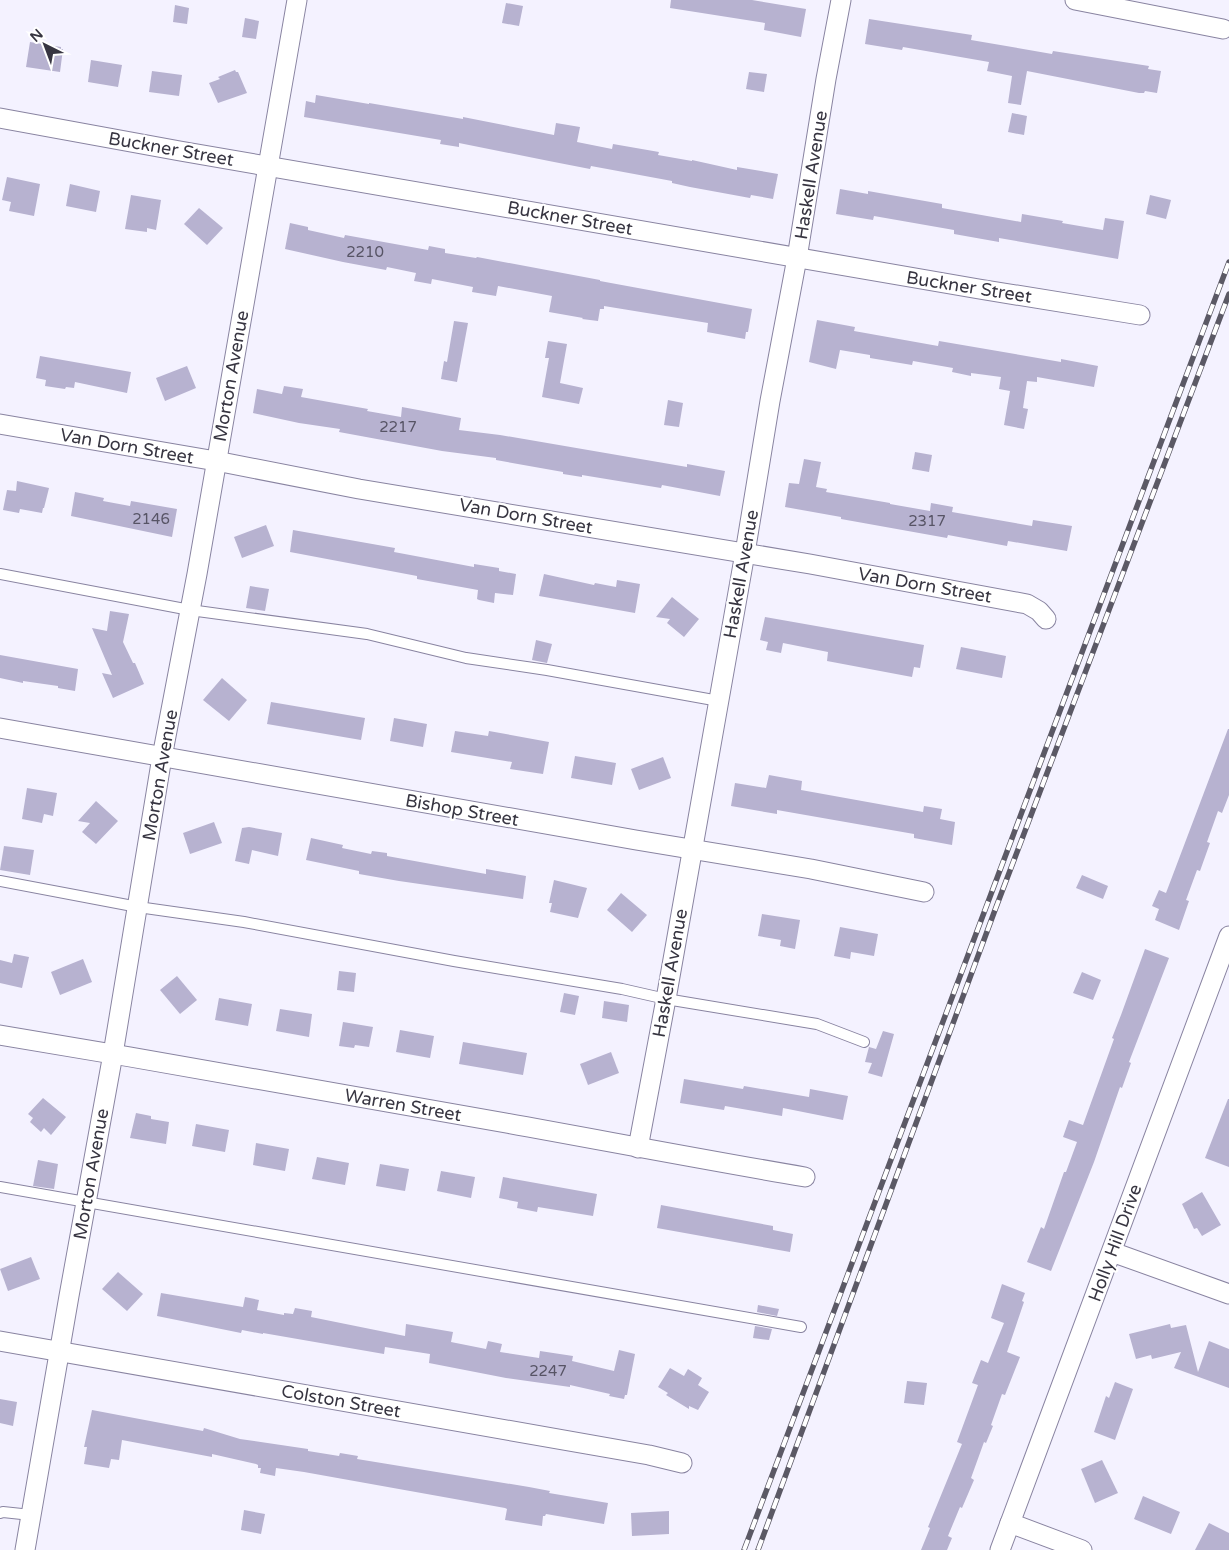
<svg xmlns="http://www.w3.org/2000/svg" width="1229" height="1550" font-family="'Varela Round',sans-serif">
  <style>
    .building { fill: #b7b2d0 }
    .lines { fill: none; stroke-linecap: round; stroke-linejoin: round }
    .service-casing { stroke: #8984a1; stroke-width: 12 }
    .minor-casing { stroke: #8984a1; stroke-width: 21 }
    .service { stroke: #fff; stroke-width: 10 }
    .minor { stroke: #fff; stroke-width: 19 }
    .rail-casing { stroke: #5b5965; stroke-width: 5.5 }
    .rail { stroke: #fff; stroke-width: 4; stroke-dasharray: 11; stroke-linecap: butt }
    .labels { text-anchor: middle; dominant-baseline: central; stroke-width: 4.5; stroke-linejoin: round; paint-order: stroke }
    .number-label { font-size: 15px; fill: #575465 }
    .street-label { font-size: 18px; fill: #373541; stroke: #fff }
  </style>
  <rect width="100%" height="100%" fill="#f4f2ff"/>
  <g class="building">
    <path d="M671,0H752L806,9L801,37L764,30L765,23L670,8Z"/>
    <path d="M506,3L523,6L519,26L502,23Z"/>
    <path d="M175,5L189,8L187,24L173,22Z"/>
    <path d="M245,18L259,21L256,39L242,37Z"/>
    <path d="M869,19L972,35L971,40L1052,54L1053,51L1149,66L1148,69L1161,71L1157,93L1145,91L1144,93H1139L1027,71L1021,105L1008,103L1012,76L987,71L989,62L903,47L902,50L865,44Z"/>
    <path d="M30,42L61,47V49H63L60,72L26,67Z"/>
    <path d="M91,60L122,65L118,87L88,82Z"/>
    <path d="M235,70L236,72H238L247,93L218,103L209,83L220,79L218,77Z"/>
    <path d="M152,71L182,75L179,96L149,92Z"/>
    <path d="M749,72L767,74L764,92L746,89Z"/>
    <path d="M316,95L369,104V103L463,119V117L554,135L556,123L580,127L577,142L612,149L613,144L659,152L658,155L692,161V160L737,170V167L778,174L773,199L751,195L750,198L690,187L672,183V181L591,166L590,169L549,161L459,143V147L440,144L441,140L304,117L306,101L315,103Z"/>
    <path d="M1012,113L1027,116L1024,135L1008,132Z"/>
    <path d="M7,177L40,184L34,216L9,211L11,202L2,200Z"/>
    <path d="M70,184L100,191L96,212L66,206Z"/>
    <path d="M840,189L868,194V191L942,204V208L1021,222L1022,214L1063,221L1062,223L1103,230L1105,218L1124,221L1118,259L999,238V242L954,234V230L874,216L873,220L836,214Z"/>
    <path d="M131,195L161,200L156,230L147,228V232L125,229Z"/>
    <path d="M1150,195L1171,200L1166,219L1146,214Z"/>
    <path d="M199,208L223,228L207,245L184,224Z"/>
    <path d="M290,223L308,227V230L344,238L345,235L428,250L429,246L445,249V253L476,258L477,257L600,280V281L752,309L748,332H746L745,339L707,332L708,323L604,306V309H600L598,321L582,319L583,318L549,312L552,296L498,286L496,296L472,292L473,287L432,279L431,284L414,281L416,273L387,267L386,270L343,262L285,249Z"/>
    <path d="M817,320L855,327L854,331L938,346L939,341L1061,362V359L1098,366L1094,387L1037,377V382L1027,381L1023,408L1028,409L1024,429L1004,425L1010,391L999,389L1001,377L971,373V376L952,372L953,368L913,361L912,365L870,358V355L840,350L836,369L809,362Z"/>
    <path d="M454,321L468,323L457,382L441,379L444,361L447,362Z"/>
    <path d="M548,341L567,344L560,383L583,388L579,404L542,397L549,358H545Z"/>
    <path d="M40,356L131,372L127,393L75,382L74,388L66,387L65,389L45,386L46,380L36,378Z"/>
    <path d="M187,366L196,388L165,401L156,378Z"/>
    <path d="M284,386L303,389L301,397L368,409L367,411L401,417L402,407L461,418L459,430L500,435L687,467V464L725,471L720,496L662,485L661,488L582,475V477L563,474V472L496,460V458L442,451L339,432L340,429L299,423L253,413L257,389L282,394Z"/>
    <path d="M668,400L683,403L679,427L664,425Z"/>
    <path d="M915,452L932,455L929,472L912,469Z"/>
    <path d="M804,459L821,462L816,487L827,489L826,492L890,503V504L930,511L931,503L953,507L952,512L1032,526L1033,520L1072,526L1067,551L1008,541L1007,546L948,535L947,538L841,519V517L785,507L789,483L799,484Z"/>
    <path d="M17,481L49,488L44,508H43L42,513L20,509L19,513L3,510L7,490L16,491Z"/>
    <path d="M75,492L104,498L103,501L130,506L131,501L177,509L172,537L71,516Z"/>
    <path d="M266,525L274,546L242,558L234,537Z"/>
    <path d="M293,530L395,548L394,552L474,567V564L499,568V571L516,574L513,595L495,593L494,603L479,600L477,599L478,590L417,579V576L290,552Z"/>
    <path d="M544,574L594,585L595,583L616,587L617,580L640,584L635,613L539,596Z"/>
    <path d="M250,586L269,589L265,611L246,608Z"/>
    <path d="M672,597L699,619L684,637L667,623L670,619L656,617Z"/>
    <path d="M110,611L129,614L123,642L133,663H135L144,684L113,698L102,673L112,675L92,628L107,631Z"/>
    <path d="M765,617L924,645L920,668L914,667L912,677L827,661L828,652L783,643L781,653L766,650L768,642L760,640Z"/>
    <path d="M536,640L552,644L547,663L532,660Z"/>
    <path d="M961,647L1006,656L1002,678L956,669Z"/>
    <path d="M0,655L78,669L75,691L58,688V686L23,681V683L0,678Z"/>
    <path d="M222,678L247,700L229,721L203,700Z"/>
    <path d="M271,702L365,718L361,740L267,724Z"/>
    <path d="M394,718L427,724L423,747L390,741Z"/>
    <path d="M1228,729H1229V795L1222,813L1218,811L1207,842L1210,843L1200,871L1197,870L1186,900L1189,901L1179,930L1155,920L1159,909L1152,906L1159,890L1166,893Z"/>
    <path d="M455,731L488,736L489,731L549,742L543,774L510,769L512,762L451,752Z"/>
    <path d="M575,756L616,763L612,785L571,778Z"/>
    <path d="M663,757L671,778L639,790L631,769Z"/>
    <path d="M769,775L802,781L801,790L923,812L924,806L942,809L940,819L955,822L952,845L914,838V834L777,810V814L731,806L735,783L766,788Z"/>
    <path d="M27,788L57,793L53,816L44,814L42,823L22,819Z"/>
    <path d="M96,801L118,821L96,844L82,832L90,823L78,821Z"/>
    <path d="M214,822L222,843L190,854L183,833Z"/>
    <path d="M249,827L282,833L278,856L252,850L249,864L235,861L242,828Z"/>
    <path d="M311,838L343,845L342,848L371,854L372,851L387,853V856L486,874V869L526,876L523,899L399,881L359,874V871L306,860Z"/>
    <path d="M4,846L34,850L30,875L0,870Z"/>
    <path d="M1082,875L1108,886L1103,899L1076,888Z"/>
    <path d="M554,880L587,888L578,918L550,912L552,903H549Z"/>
    <path d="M621,893L647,915L632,932L607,910Z"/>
    <path d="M762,914L800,920L795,949L780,946L781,940L758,936Z"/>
    <path d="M840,927L878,934L874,956L851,952L850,959L834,956Z"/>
    <path d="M1145,949L1169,958L1129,1062L1131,1063L1122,1088L1120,1087L1094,1162L1051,1271L1027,1262L1041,1227L1044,1229L1064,1172H1066L1077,1142L1063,1137L1069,1120L1083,1125L1114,1039L1112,1038L1121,1015Z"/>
    <path d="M14,954L29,957L22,988L0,983V960L12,963Z"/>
    <path d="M83,959L92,982L60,995L51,972Z"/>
    <path d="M339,971L356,973L354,992L337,990Z"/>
    <path d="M1082,972L1101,980L1093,1000L1073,993Z"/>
    <path d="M177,976L197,1000L180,1014L160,990Z"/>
    <path d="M564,993L579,996L575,1015L560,1012Z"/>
    <path d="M219,998L252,1004L248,1026L215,1020Z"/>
    <path d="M604,1001L629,1005L627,1022L602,1018Z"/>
    <path d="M280,1009L312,1014L309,1037L276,1031Z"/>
    <path d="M343,1022L373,1027L369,1047L355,1045L354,1048L339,1046Z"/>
    <path d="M400,1030L434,1036L430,1058L396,1052Z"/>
    <path d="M883,1031L894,1034L882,1077L868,1073L872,1063L865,1062L869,1047L876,1049Z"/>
    <path d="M463,1042L527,1053L523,1075L459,1064Z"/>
    <path d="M611,1052L619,1073L588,1085L580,1064Z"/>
    <path d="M684,1079L743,1089L744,1086L809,1097L810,1089L848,1096L843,1120L783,1108L782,1116L725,1106L724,1110L680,1103Z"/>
    <path d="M43,1098L66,1117L51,1135L44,1128L41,1132L30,1122L33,1118L28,1114Z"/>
    <path d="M1228,1099H1229V1167L1205,1158Z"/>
    <path d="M136,1113L151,1116V1119L169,1122L166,1144L130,1138Z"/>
    <path d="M196,1124L229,1130L225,1152L192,1146Z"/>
    <path d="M256,1143L289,1149L285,1171L253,1165Z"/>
    <path d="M317,1157L349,1163L345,1185L312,1179Z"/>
    <path d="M38,1160L58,1164L54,1189L33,1186Z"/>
    <path d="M380,1164L409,1169L405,1191L376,1186Z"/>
    <path d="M441,1171L475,1177L471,1198L437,1191Z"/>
    <path d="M503,1177L597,1194L593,1216L538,1207L537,1212L517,1208L518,1202L499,1198Z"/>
    <path d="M1202,1192L1221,1225L1202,1236L1197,1228L1194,1229L1182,1204Z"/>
    <path d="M661,1205L773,1226V1230L793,1234L790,1252L657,1228Z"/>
    <path d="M31,1257L40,1279L8,1291L0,1269Z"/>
    <path d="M118,1272L143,1294L127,1311L102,1289Z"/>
    <path d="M1002,1284L1025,1293L1022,1301L1024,1302L1007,1352L1020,1357L1005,1395L1002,1394L991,1425L993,1426L986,1443L984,1442L971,1478L974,1480L962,1508L960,1507L948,1536L952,1538L947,1550H921L930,1528L928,1527L962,1444L957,1442L978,1385L972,1383L981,1360L988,1363L1004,1323L991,1318Z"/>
    <path d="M161,1293L243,1307L245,1297L259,1300L257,1310L284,1315V1313L293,1314L295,1308L312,1311L311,1317L405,1336L406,1324L453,1332L451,1342L486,1349L488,1341L502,1344L500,1352L539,1358L540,1351L573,1356L572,1361L614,1371L619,1350L635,1354L627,1395H625L624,1399L609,1396L610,1394L570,1385V1387L506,1378L429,1363L430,1354L385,1347L384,1354L263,1333V1334L242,1330L241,1333L157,1316Z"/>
    <path d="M758,1305L779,1309L777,1316L757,1312Z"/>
    <path d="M1170,1324L1171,1328L1186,1325L1198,1372L1209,1341L1229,1349V1388L1174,1368L1181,1352L1152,1359L1151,1355L1136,1359L1129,1334Z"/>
    <path d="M755,1326L772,1329L769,1340L753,1338Z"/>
    <path d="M670,1368L684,1376L688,1369L702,1378L698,1385L709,1392L698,1410L689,1406V1409L666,1395L668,1393L658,1387Z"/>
    <path d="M907,1381L927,1383L924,1405L904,1403Z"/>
    <path d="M1115,1382L1133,1389L1115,1440L1094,1432L1106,1396L1109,1398Z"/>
    <path d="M0,1399L17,1402L13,1426L0,1423Z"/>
    <path d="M92,1410L203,1431L204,1428L240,1439L308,1449V1451L339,1456L340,1453L358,1456L357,1459L529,1487L550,1491L549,1493L608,1503L604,1524L546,1514L545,1516H543L542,1526L505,1520L507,1509L505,1508L304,1472L276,1468L275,1476L260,1473L261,1468H258V1465L256,1464L212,1454V1457L122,1440L119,1460L111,1459L109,1468L84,1464L87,1447H84Z"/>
    <path d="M1102,1460L1118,1493L1095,1503L1081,1469Z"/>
    <path d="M1143,1496L1180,1512L1171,1534L1134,1519Z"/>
    <path d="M244,1510L265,1514L261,1534L241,1530Z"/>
    <path d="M669,1511V1534L632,1536L631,1513Z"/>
    <path d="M1209,1523L1229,1533V1550H1195Z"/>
  </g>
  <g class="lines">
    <defs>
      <g id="service">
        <path d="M0,574L190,610L367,634L466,658L547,670L719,701"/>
        <path d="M0,881L138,907L244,922L454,961L622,989L666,999L817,1024L864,1042"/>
        <path d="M0,1187L801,1327"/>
        <path d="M0,1513L3,1512L31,1515"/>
      </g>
      <g id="minor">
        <path d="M1075,0L1223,29"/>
        <path d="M0,118L180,151L979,289L1140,315"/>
        <path d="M0,424L216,461L359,489L810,564L1027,604L1039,611L1046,619"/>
        <path d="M0,728L636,840L811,869L924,892"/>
        <path d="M0,1035C169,1063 338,1093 506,1123C606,1141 705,1160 805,1177"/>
        <path d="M638,1148L666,999L745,553L770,401L797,258L826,79L841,0"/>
        <path d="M1112,1252L1229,1294"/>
        <path d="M0,1341L649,1455L682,1463"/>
        <path d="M1010,1523L1082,1550"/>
        <path d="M25,1550L69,1296L113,1054L162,757L197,574L297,0"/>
        <path d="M1000,1550L1229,936"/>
      </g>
    </defs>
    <use href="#service" class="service-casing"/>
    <use href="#minor" class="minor-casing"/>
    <use href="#service" class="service"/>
    <use href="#minor" class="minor"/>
    <defs>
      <g id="rail">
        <path d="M744,1550L1229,262"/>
        <path d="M758,1550L995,910L1229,294"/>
      </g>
    </defs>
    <use href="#rail" class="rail-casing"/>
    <use href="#rail" class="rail"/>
  </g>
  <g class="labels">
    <g class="number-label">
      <text x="365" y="252">2210</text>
      <text x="398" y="427">2217</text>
      <text x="151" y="519">2146</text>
      <text x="927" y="521">2317</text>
      <text x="548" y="1371">2247</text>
    </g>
    <g class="street-label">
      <text transform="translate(171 149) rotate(10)">Buckner Street</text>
      <text transform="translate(811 175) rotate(-81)">Haskell Avenue</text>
      <text transform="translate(570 218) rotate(10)">Buckner Street</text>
      <text transform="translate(969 287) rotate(9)">Buckner Street</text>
      <text transform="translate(231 376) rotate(-80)">Morton Avenue</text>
      <text transform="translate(127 446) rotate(10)">Van Dorn Street</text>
      <text transform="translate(526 516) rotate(10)">Van Dorn Street</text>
      <text transform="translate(741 574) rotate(-80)">Haskell Avenue</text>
      <text transform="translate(925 585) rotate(10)">Van Dorn Street</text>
      <text transform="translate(160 775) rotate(-80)">Morton Avenue</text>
      <text transform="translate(462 810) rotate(10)">Bishop Street</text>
      <text transform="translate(670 973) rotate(-80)">Haskell Avenue</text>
      <text transform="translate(403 1105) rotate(10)">Warren Street</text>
      <text transform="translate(91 1174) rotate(-80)">Morton Avenue</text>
      <text transform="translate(1115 1243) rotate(-70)">Holly Hill Drive</text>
      <text transform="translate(341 1401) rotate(10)">Colston Street</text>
    </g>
  </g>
  <g transform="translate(45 45) rotate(318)" stroke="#ffffff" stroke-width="4" paint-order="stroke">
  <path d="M0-4L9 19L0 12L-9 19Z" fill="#373541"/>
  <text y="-8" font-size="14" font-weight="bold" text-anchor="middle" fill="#373541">N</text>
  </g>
</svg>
